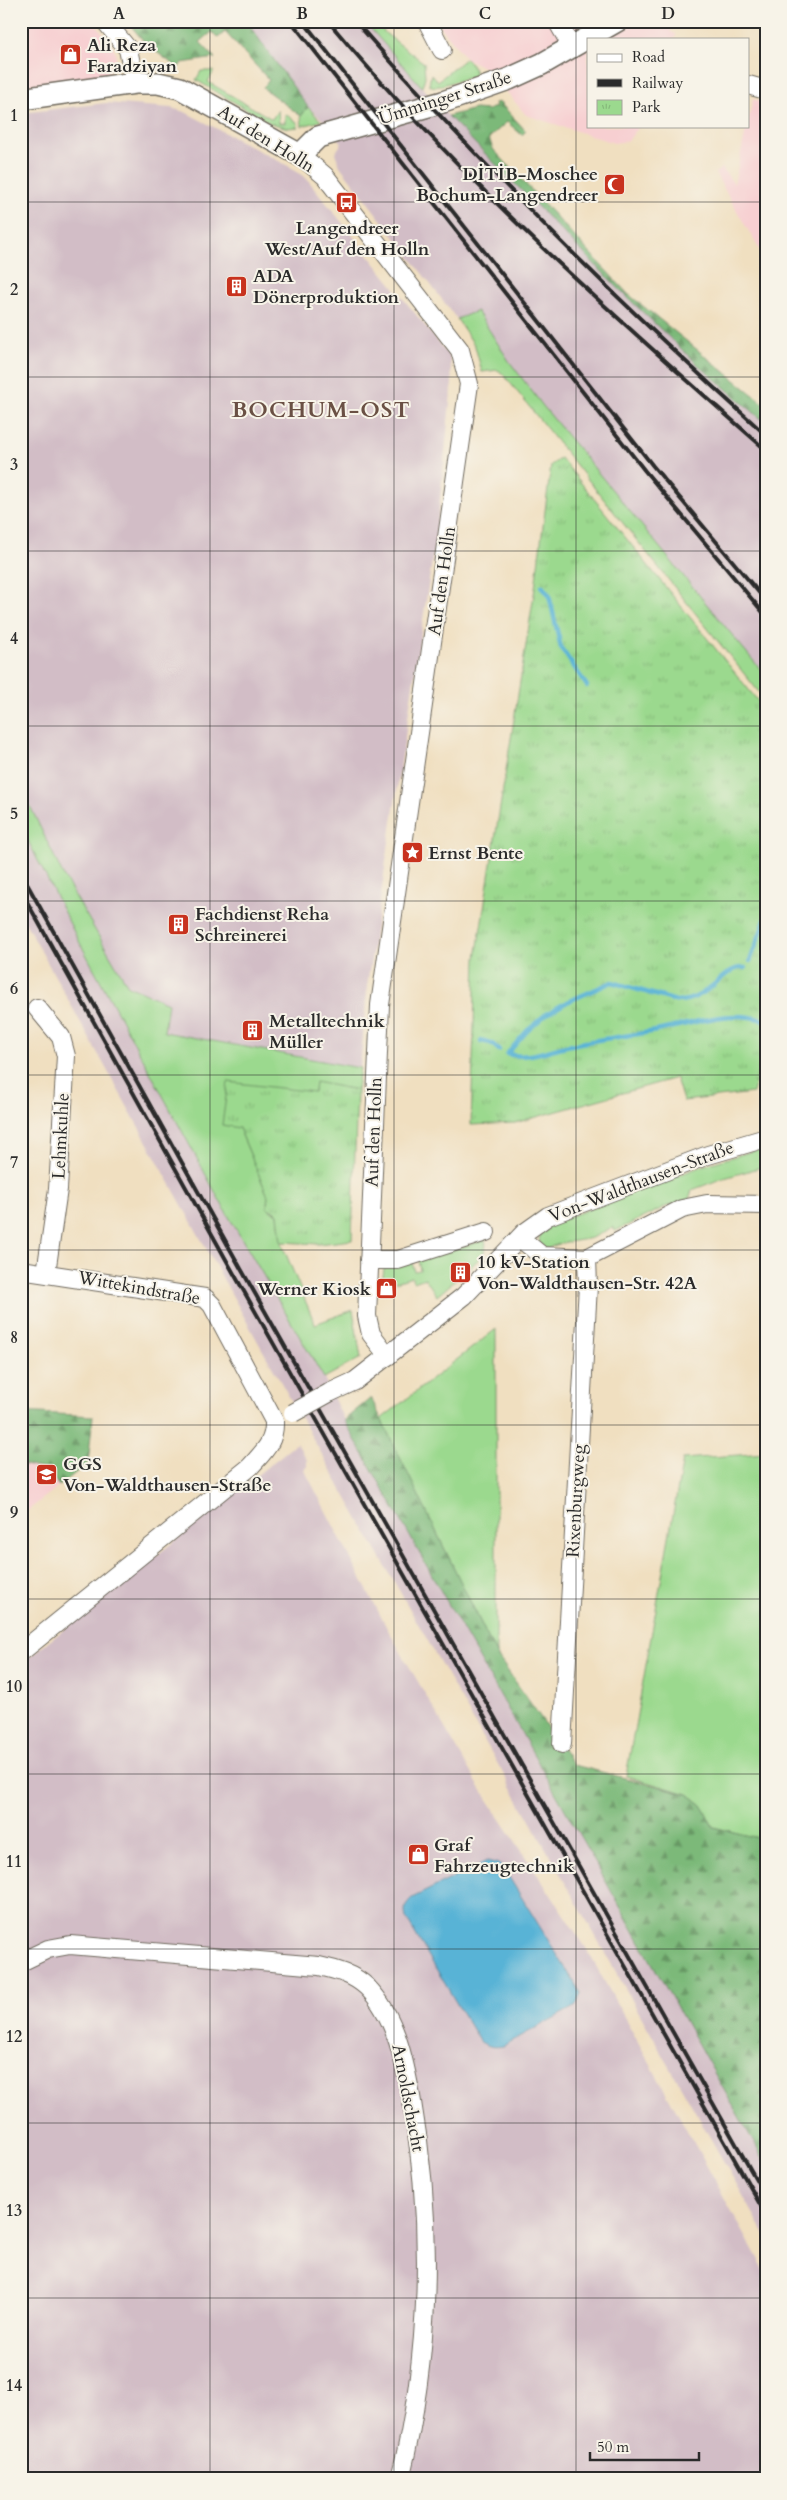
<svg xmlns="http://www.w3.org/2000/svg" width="787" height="2500" font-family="Cardo,serif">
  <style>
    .built { fill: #f7cfd1 }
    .industrial { fill: #d2bdc6 }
    .green { fill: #9bd98e; stroke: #63825c }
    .forest { fill: url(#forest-firs); stroke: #547252 }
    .park { fill: url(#park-tufts); stroke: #63825c }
    .water { fill: #58b3d6; stroke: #426f80 }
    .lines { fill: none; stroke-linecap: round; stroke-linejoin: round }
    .stream { stroke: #58b3d6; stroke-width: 4.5 }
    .minor-casing { stroke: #706a5f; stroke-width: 20 }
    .tertiary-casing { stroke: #706a5f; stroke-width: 24 }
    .minor { stroke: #fff; stroke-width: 18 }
    .tertiary { stroke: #fff; stroke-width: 21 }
    .rail { stroke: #2b2b2b; stroke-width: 4 }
    .minor-bridge-casing { stroke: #706a5f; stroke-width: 20; stroke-linecap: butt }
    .minor-bridge { stroke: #fff; stroke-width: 18 }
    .grid { fill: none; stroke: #2b2b2b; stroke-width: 1; stroke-opacity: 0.55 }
    .labels { text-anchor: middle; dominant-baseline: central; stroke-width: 4; stroke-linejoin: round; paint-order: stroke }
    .poi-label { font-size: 18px; font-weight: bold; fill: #2b2b2b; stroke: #f7f3e8; text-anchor: start }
    .street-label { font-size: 18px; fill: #2b2b2b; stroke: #f7f3e8 }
    .district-label { font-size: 22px; font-weight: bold; letter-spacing: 1px; fill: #6a5044; stroke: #f7f3e8 }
    .neatline { fill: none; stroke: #2b2b2b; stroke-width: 2 }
    .grid-label { font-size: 16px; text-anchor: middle; font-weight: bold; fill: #2b2b2b }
  </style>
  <defs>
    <pattern id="forest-firs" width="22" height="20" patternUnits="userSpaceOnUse" patternTransform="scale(1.25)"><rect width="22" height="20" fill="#7cb979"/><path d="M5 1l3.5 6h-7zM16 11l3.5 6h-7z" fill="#669763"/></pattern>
    <pattern id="park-tufts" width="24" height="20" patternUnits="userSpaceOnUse" patternTransform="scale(1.25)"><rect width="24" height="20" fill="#9bd98e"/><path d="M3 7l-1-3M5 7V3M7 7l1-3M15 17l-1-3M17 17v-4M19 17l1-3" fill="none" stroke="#86ba7b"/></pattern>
  </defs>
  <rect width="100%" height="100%" fill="#f7f3e8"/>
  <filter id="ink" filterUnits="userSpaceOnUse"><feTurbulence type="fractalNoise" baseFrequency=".02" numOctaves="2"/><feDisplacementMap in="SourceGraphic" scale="10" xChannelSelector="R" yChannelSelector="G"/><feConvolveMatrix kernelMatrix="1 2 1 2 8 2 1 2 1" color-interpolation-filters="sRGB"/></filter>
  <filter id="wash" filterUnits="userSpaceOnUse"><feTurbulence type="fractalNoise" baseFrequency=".0096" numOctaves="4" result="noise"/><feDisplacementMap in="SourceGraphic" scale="20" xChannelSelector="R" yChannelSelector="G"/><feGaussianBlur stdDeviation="1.12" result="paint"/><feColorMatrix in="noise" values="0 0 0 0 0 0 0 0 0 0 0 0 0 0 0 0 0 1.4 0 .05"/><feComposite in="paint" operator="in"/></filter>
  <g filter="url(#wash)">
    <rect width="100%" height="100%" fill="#f0dfc0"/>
    <g class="built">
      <path d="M21,21H93L111,43L116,53V63L106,75L21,89Z"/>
      <path d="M436,21H686L669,31L676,34L675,39H588V126H639L628,141L614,143L526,115L488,70L466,58Z"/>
      <path d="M753,99L766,103V142L761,160L766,166V261L715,173L722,168L734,184Z"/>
      <path d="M21,1412L93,1416L88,1463L21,1516Z"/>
    </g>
    <g class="industrial">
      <path d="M246,21H364L448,116L626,296L696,363L766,423V676L543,406L509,361L477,311L457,319L340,166L335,153L342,143L326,123L308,107Z"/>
      <path d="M106,103L171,108L185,112L290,167L307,179L450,357L452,383L437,528L368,979L360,1068L164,1032L167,1003L128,986L64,877L21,787V113Z"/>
      <path d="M21,827L75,934L226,1212L324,1378L344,1420L766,2164V2236L262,1349L21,915Z"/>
      <path d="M297,1443L307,1460V1467L304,1469L388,1630L475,1780L586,1948L766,2273V2479H21V1664Z"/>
    </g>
    <g class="green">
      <path d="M364,21H376L385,33L424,63L425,77L422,87Z"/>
      <path d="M466,58L472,65L476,76L435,87L429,85L431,74L438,81Z"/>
      <path d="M201,71H214L208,82L272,119L278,110L279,123H285V114L297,122L298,127L288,128L270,123L196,80Z"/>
      <path d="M308,107L321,121L302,126L301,116Z"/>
      <path d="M477,311L509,361L543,406L766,676V701L503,374L498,370L482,372L475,346L457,319Z"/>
      <path d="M21,787L64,877L128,986L168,1003L164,1032L360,1068L357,1090L315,1083L309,1135L239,1128L268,1196L267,1203L271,1211L278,1214L281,1242L315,1324L353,1310L361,1358L324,1378L226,1212L75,934L21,827Z"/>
      <path d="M766,1147V1158L762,1160V1167L721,1179L692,1190L689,1199L665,1207L615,1231L613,1227C606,1230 599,1235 591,1238C576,1242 558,1241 546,1250L539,1241L541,1230L550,1224L705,1165Z"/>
      <path d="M485,1240C489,1252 476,1261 468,1270L462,1264L453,1272L458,1278L437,1296L425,1278L414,1282L412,1277L382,1286L384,1268L412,1262L414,1271L420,1270L418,1260Z"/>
      <path d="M496,1329V1654L381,1419Z"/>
      <path d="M766,1453V1840L713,1827L702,1805L688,1794L626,1776L683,1459Z"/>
    </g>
    <g class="forest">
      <path d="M127,21H246L308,107L301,116L263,88L269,80L225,32L218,38L212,32L200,42L215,58L182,63L178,68L146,44Z"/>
      <path d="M499,102L526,131L522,135L507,122L489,138L493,149L628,294L766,405V423L696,363L626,296L448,116L475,109L487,110L496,107L495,103Z"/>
      <path d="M371,1398L496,1654L574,1765L688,1794L702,1805L713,1827L766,1840V2164L344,1420Z"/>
      <path d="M21,1412L93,1416L88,1463L59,1486L46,1470L21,1464Z"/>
    </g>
    <g class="park">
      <path d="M561,458L766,711V1060L761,1059L753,1093L683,1101L676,1078L515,1123L471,1125L476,958L535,588L551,465Z"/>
      <path d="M228,1082L314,1092L315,1082L357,1090L352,1240L319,1244L281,1242L278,1214L267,1207L268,1196L239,1128L222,1125Z"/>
    </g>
    <path class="water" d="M487,1861L499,1864L504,1869L581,1993L576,2006L503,2046C493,2048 487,2046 479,2041L406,1918C404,1909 405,1904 412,1898Z"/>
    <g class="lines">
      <g class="stream">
        <path d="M542,586L549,595L561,648L587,686"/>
        <path d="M750,961L766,918"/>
        <path d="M745,968C724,964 710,1002 676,1001L612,982L567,1002L545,1015L527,1031L507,1054C530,1060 549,1049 571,1045C601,1038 631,1036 661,1030C696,1023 731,1008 766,1021"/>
        <path d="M481,1041L491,1043L499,1050"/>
      </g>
    </g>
  </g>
  <g filter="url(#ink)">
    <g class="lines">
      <defs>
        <g id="minor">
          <path d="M105,21L128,49L135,83"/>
          <path d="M427,21L442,50"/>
          <path d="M557,21L572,47"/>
          <path d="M748,85L766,90"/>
          <path d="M300,155L325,176L460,350L469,384L380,1005L367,1316L371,1334L388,1356"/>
          <path d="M37,1008L61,1037L66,1056L58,1189L46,1273"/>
          <path d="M520,1238L542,1256L587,1258L682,1209L707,1204L766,1205"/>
          <path d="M369,1260H398L486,1232"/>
          <path d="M21,1270L205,1298L212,1305L274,1421C275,1443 263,1452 250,1467L21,1652"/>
          <path d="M329,1393L355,1381L464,1296L524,1233L548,1216L708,1155L766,1138"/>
          <path d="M562,1744L588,1286L587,1258"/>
          <path d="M21,1962L48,1949L70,1945L319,1966C337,1970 353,1974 367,1987C396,2016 405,2063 412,2102C434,2226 430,2357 400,2479"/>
        </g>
        <path id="tertiary" d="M21,99L135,83H158L180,88L300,155L318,137L443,102L509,79L542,64L617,21"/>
      </defs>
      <use href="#minor" class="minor-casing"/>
      <use href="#tertiary" class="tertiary-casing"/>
      <use href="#minor" class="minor"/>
      <use href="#tertiary" class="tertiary"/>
      <g class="rail">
        <path d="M291,21L645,471L766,616"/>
        <path d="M303,21L653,466L766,601"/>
        <path d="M328,21C461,180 611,314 766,450"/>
        <path d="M355,21C483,168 621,305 766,435"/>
        <path d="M21,873L240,1267L766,2197"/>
        <path d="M21,891L233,1272L766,2215"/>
      </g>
      <defs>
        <path id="minor-bridge" d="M293,1413L329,1393"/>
      </defs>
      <use href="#minor-bridge" class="minor-bridge-casing"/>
      <use href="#minor-bridge" class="minor-bridge"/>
    </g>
  </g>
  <path class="grid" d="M210,21V2479M394,21V2479M576,21V2479M21,202H766M21,377H766M21,551H766M21,726H766M21,901H766M21,1075H766M21,1250H766M21,1425H766M21,1599H766M21,1774H766M21,1949H766M21,2123H766M21,2298H766"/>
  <defs>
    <symbol id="shop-square" viewBox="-11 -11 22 22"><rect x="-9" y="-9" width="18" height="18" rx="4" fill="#c8321e" stroke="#f7f3e8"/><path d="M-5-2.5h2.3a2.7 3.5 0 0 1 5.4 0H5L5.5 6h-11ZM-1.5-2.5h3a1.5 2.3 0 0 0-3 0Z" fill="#fff"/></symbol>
    <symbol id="mosque-square" viewBox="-11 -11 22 22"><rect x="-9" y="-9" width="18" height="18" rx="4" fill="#c8321e" stroke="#f7f3e8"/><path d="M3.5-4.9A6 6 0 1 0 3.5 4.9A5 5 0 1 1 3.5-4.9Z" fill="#fff"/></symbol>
    <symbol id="bus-square" viewBox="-11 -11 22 22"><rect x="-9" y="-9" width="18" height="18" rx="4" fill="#c8321e" stroke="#f7f3e8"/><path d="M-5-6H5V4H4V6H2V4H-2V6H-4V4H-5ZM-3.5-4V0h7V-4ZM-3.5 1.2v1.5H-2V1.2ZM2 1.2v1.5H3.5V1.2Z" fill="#fff"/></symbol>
    <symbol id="building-square" viewBox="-11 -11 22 22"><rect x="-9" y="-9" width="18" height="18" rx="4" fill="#c8321e" stroke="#f7f3e8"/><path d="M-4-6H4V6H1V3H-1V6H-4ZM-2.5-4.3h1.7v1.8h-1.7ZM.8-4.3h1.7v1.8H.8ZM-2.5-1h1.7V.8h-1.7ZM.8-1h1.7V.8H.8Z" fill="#fff"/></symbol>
    <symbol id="sight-square" viewBox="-11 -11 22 22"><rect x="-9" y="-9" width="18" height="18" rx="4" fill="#c8321e" stroke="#f7f3e8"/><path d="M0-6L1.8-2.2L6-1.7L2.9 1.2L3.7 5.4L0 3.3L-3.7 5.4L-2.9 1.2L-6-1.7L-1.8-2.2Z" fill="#fff"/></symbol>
    <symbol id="school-square" viewBox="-11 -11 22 22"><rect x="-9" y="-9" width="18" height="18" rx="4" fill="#c8321e" stroke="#f7f3e8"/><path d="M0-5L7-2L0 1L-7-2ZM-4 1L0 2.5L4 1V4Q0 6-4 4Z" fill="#fff"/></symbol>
  </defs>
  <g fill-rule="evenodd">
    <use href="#shop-square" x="58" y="42" width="25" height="25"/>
    <use href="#mosque-square" x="602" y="172" width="25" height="25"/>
    <use href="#bus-square" x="334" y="190" width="25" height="25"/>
    <use href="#building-square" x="224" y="274" width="25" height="25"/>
    <use href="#sight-square" x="400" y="840" width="25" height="25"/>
    <use href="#building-square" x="166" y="912" width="25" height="25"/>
    <use href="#building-square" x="240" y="1018" width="25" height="25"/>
    <use href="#building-square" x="448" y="1260" width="25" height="25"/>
    <use href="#shop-square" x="374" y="1276" width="25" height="25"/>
    <use href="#school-square" x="34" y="1462" width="25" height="25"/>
    <use href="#shop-square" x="406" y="1842" width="25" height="25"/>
  </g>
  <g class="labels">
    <g class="poi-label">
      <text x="87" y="45">Ali Reza<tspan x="87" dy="21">Faradziyan</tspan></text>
      <text x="598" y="174" text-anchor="end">DİTİB-Moschee<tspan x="598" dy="21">Bochum-Langendreer</tspan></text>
      <text x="347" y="228" text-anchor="middle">Langendreer<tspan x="347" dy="21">West/Auf den Holln</tspan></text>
      <text x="253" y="276">ADA<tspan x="253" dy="21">Dönerproduktion</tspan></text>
      <text x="428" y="853">Ernst Bente</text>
      <text x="195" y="914">Fachdienst Reha<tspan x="195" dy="21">Schreinerei</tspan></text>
      <text x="269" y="1021">Metalltechnik<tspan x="269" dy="21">Müller</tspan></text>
      <text x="477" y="1262">10 kV-Station<tspan x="477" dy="21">Von-Waldthausen-Str. 42A</tspan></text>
      <text x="371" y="1289" text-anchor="end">Werner Kiosk</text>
      <text x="63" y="1464">GGS<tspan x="63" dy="21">Von-Waldthausen-Straße</tspan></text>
      <text x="434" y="1845">Graf<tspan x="434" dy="21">Fahrzeugtechnik</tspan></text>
    </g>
    <g class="street-label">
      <text transform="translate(445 98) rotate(-18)">Ümminger Straße</text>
      <text transform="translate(266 139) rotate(32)">Auf den Holln</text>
      <text transform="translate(442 581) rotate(-82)">Auf den Holln</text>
      <text transform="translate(374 1132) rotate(-88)">Auf den Holln</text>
      <text transform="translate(61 1136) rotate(-87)">Lehmkuhle</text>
      <text transform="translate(641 1182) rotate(-21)">Von-Waldthausen-Straße</text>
      <text transform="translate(139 1288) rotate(10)">Wittekindstraße</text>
      <text transform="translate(576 1501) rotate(-87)">Rixenburgweg</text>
      <text transform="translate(408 2098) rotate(79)">Arnoldschacht</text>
    </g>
    <g class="district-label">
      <text x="321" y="410">BOCHUM-OST</text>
    </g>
  </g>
  <rect width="787" height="2500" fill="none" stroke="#f7f3e8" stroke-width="55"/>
  <rect x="587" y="38" width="162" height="90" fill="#f7f3e8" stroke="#a5a39c"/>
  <rect x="597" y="54" width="25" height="8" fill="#ffffff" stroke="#a5a39c"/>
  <text x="632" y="62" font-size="15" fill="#2b2b2b">Road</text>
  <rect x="597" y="79" width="25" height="8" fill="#2b2b2b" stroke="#a5a39c"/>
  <text x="632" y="88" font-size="15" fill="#2b2b2b">Railway</text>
  <rect x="597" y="100" width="25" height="15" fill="url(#park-tufts)" stroke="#a5a39c"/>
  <text x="632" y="112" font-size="15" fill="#2b2b2b">Park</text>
  <path d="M590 2452v8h109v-8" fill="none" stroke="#2b2b2b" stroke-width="2.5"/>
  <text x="597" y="2452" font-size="15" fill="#2b2b2b" stroke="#f7f3e8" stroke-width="4" paint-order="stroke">50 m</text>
  <rect x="28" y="28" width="732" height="2444" class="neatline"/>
  <g class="grid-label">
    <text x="119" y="19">A</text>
    <text x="302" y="19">B</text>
    <text x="485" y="19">C</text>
    <text x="668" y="19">D</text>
    <text x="14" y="121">1</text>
    <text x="14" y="295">2</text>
    <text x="14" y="470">3</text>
    <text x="14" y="644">4</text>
    <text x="14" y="819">5</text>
    <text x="14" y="994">6</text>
    <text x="14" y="1168">7</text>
    <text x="14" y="1343">8</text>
    <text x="14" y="1518">9</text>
    <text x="14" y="1692">10</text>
    <text x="14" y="1867">11</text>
    <text x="14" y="2042">12</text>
    <text x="14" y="2216">13</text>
    <text x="14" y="2391">14</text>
  </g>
</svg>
